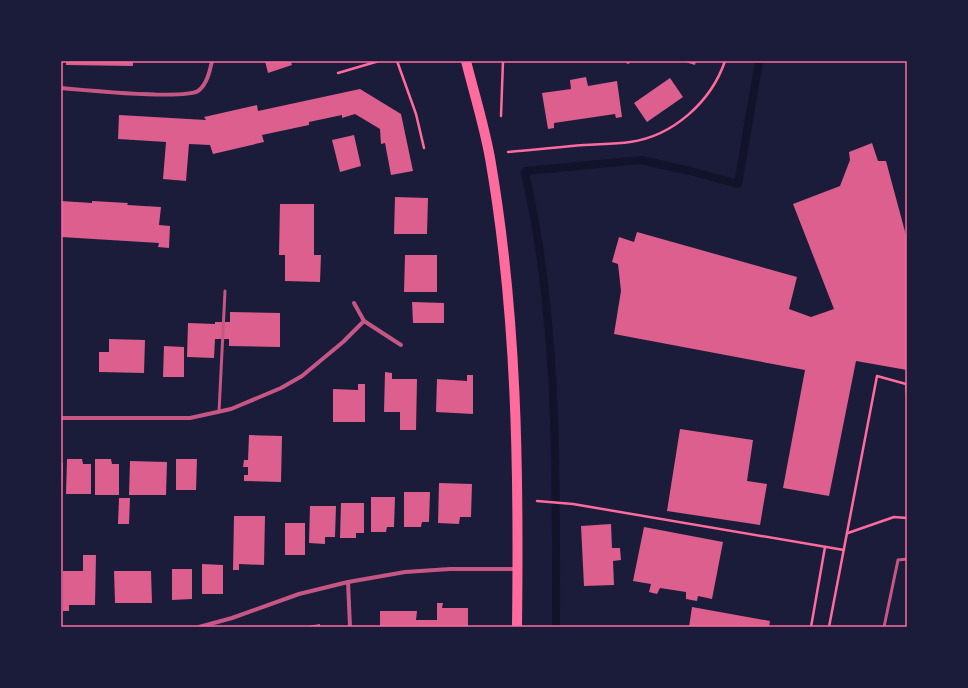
<svg xmlns="http://www.w3.org/2000/svg" width="968" height="688" font-family="Cabin,sans-serif">
  <style>
    .lines { fill: none; stroke-linecap: round; stroke-linejoin: round }
    .stream { stroke: #12122b; stroke-width: 8 }
    .building { fill: #dd5f8e }
    .path { stroke: #ff6b9d; stroke-width: 2.5 }
    .service { stroke: #c65784; stroke-width: 3 }
    .minor { stroke: #c65784; stroke-width: 4 }
    .primary { stroke: #ff6b9d; stroke-width: 10 }
    .neatline { fill: none; stroke: #ff6b9d; stroke-width: 1.5 }
  </style>
  <rect width="100%" height="100%" fill="#1b1b3a"/>
  <g class="lines">
    <g class="stream">
      <path d="M526,171L641,160L690,171L738,184L759,61"/>
      <path d="M525,173C559,320 556,477 556,627"/>
    </g>
  </g>
  <g class="building">
    <path d="M66,61H133V66L66,65Z"/>
    <path d="M265,61H295L291,62L292,65L268,73Z"/>
    <path d="M682,61H696L695,65Z"/>
    <path d="M586,77L588,86L617,81L622,117L616,118L615,114L554,123V128L548,129L542,93L571,89L570,80Z"/>
    <path d="M670,78L683,97L647,122L634,103Z"/>
    <path d="M360,89L401,114L413,171L391,175L385,143L381,144L380,129L355,114L342,118V115L309,122V125L262,135L264,142L213,154L210,145L189,144L186,181L163,179L166,142L118,139L119,115L206,120L204,117L257,105L258,111Z"/>
    <path d="M354,135L361,166L340,172L332,140Z"/>
    <path d="M872,143L878,161H886L907,239V370L856,361L829,496L783,488L805,370L614,334L621,291L618,264L612,262L619,237L634,242L637,232L797,277L789,309L811,317L834,309L793,204L840,186L850,160L849,152Z"/>
    <path d="M395,197L428,198L427,234H394Z"/>
    <path d="M61,201L92,203V201L128,203L127,205L161,207L159,225L170,226L169,248L158,247L159,243L61,237Z"/>
    <path d="M280,204H314V255H321L320,282L285,281V255H279Z"/>
    <path d="M405,255H437V292H404Z"/>
    <path d="M412,302L444,303V323H413Z"/>
    <path d="M230,312L280,313V347L229,346V339H215L214,358L187,357L188,323L215,324V322H230Z"/>
    <path d="M109,339L145,340L144,373L99,372V352H109Z"/>
    <path d="M164,346L184,347V377H163Z"/>
    <path d="M385,372L392,373V379H417L416,430H400V412H384Z"/>
    <path d="M467,375H473V414L436,412L437,379L467,381Z"/>
    <path d="M358,384H365V422H333V389L358,390Z"/>
    <path d="M680,429L753,440L747,481L767,484L760,525L667,511Z"/>
    <path d="M249,435L282,436L281,482L244,481V475H248V467H243L244,460H248Z"/>
    <path d="M67,459H82L83,464H91V494H66Z"/>
    <path d="M95,459H111L112,464H119V495H95Z"/>
    <path d="M176,459H197L196,490H176Z"/>
    <path d="M130,461L167,462L166,495H129Z"/>
    <path d="M61,463H63L62,494H61Z"/>
    <path d="M439,483L472,484L471,517H460L459,524L438,523Z"/>
    <path d="M404,492H430L429,522H422L421,527H404Z"/>
    <path d="M371,497H395L394,527H387L386,532H371Z"/>
    <path d="M119,498H130L129,524H118Z"/>
    <path d="M341,503H364V533H356V538H340Z"/>
    <path d="M310,506H336L335,537H325V544L309,543Z"/>
    <path d="M234,516H265L264,565L239,564V570H233Z"/>
    <rect x="285" y="523" width="20" height="32"/>
    <path d="M611,524L612,548H620L621,560L613,561L614,585L584,586L581,526Z"/>
    <path d="M644,527L723,542L712,599L698,596L697,601L686,599V592L660,588L657,594L649,592L651,584L633,581Z"/>
    <path d="M83,555H96L95,605H69V611H63V571H83Z"/>
    <path d="M202,564L223,565V594H202Z"/>
    <path d="M172,569H192V599L172,600Z"/>
    <path d="M114,571H151L152,603H115Z"/>
    <path d="M437,603H443L442,608H468V627H380V611H417L416,620H437Z"/>
    <path d="M692,607L770,621L769,627H689Z"/>
    <path d="M320,624V627H308V626Z"/>
  </g>
  <g class="lines">
    <g class="path">
      <path d="M397,61L416,114L424,148"/>
      <path d="M338,73L379,61"/>
      <path d="M501,116L503,61"/>
      <path d="M508,152C534,150 559,147 584,145C599,144 615,144 630,142C673,136 711,102 725,61"/>
      <path d="M537,501L573,504L844,550"/>
      <path d="M848,533L894,517L907,518"/>
      <path d="M811,627L825,547"/>
      <path d="M829,627L877,376L906,384L907,395"/>
    </g>
    <g class="service">
      <path d="M219,412L225,291"/>
      <path d="M884,627L898,560L907,559"/>
    </g>
    <g class="minor">
      <path d="M628,61V62"/>
      <path d="M61,88C84,90 183,100 198,91C207,85 210,70 212,61"/>
      <path d="M354,303L364,321L401,345"/>
      <path d="M61,418H190L231,409L281,388L302,376L343,342L364,321"/>
      <path d="M348,582L350,627"/>
      <path d="M199,627L232,618L299,594L348,582L405,572L450,569H518"/>
    </g>
    <path class="primary" d="M466,61C474,93 484,125 490,158C517,313 519,470 517,627"/>
  </g>
  <rect width="968" height="688" fill="none" stroke="#1b1b3a" stroke-width="124"/>
  <rect x="62" y="62" width="844" height="564" class="neatline"/>
</svg>
